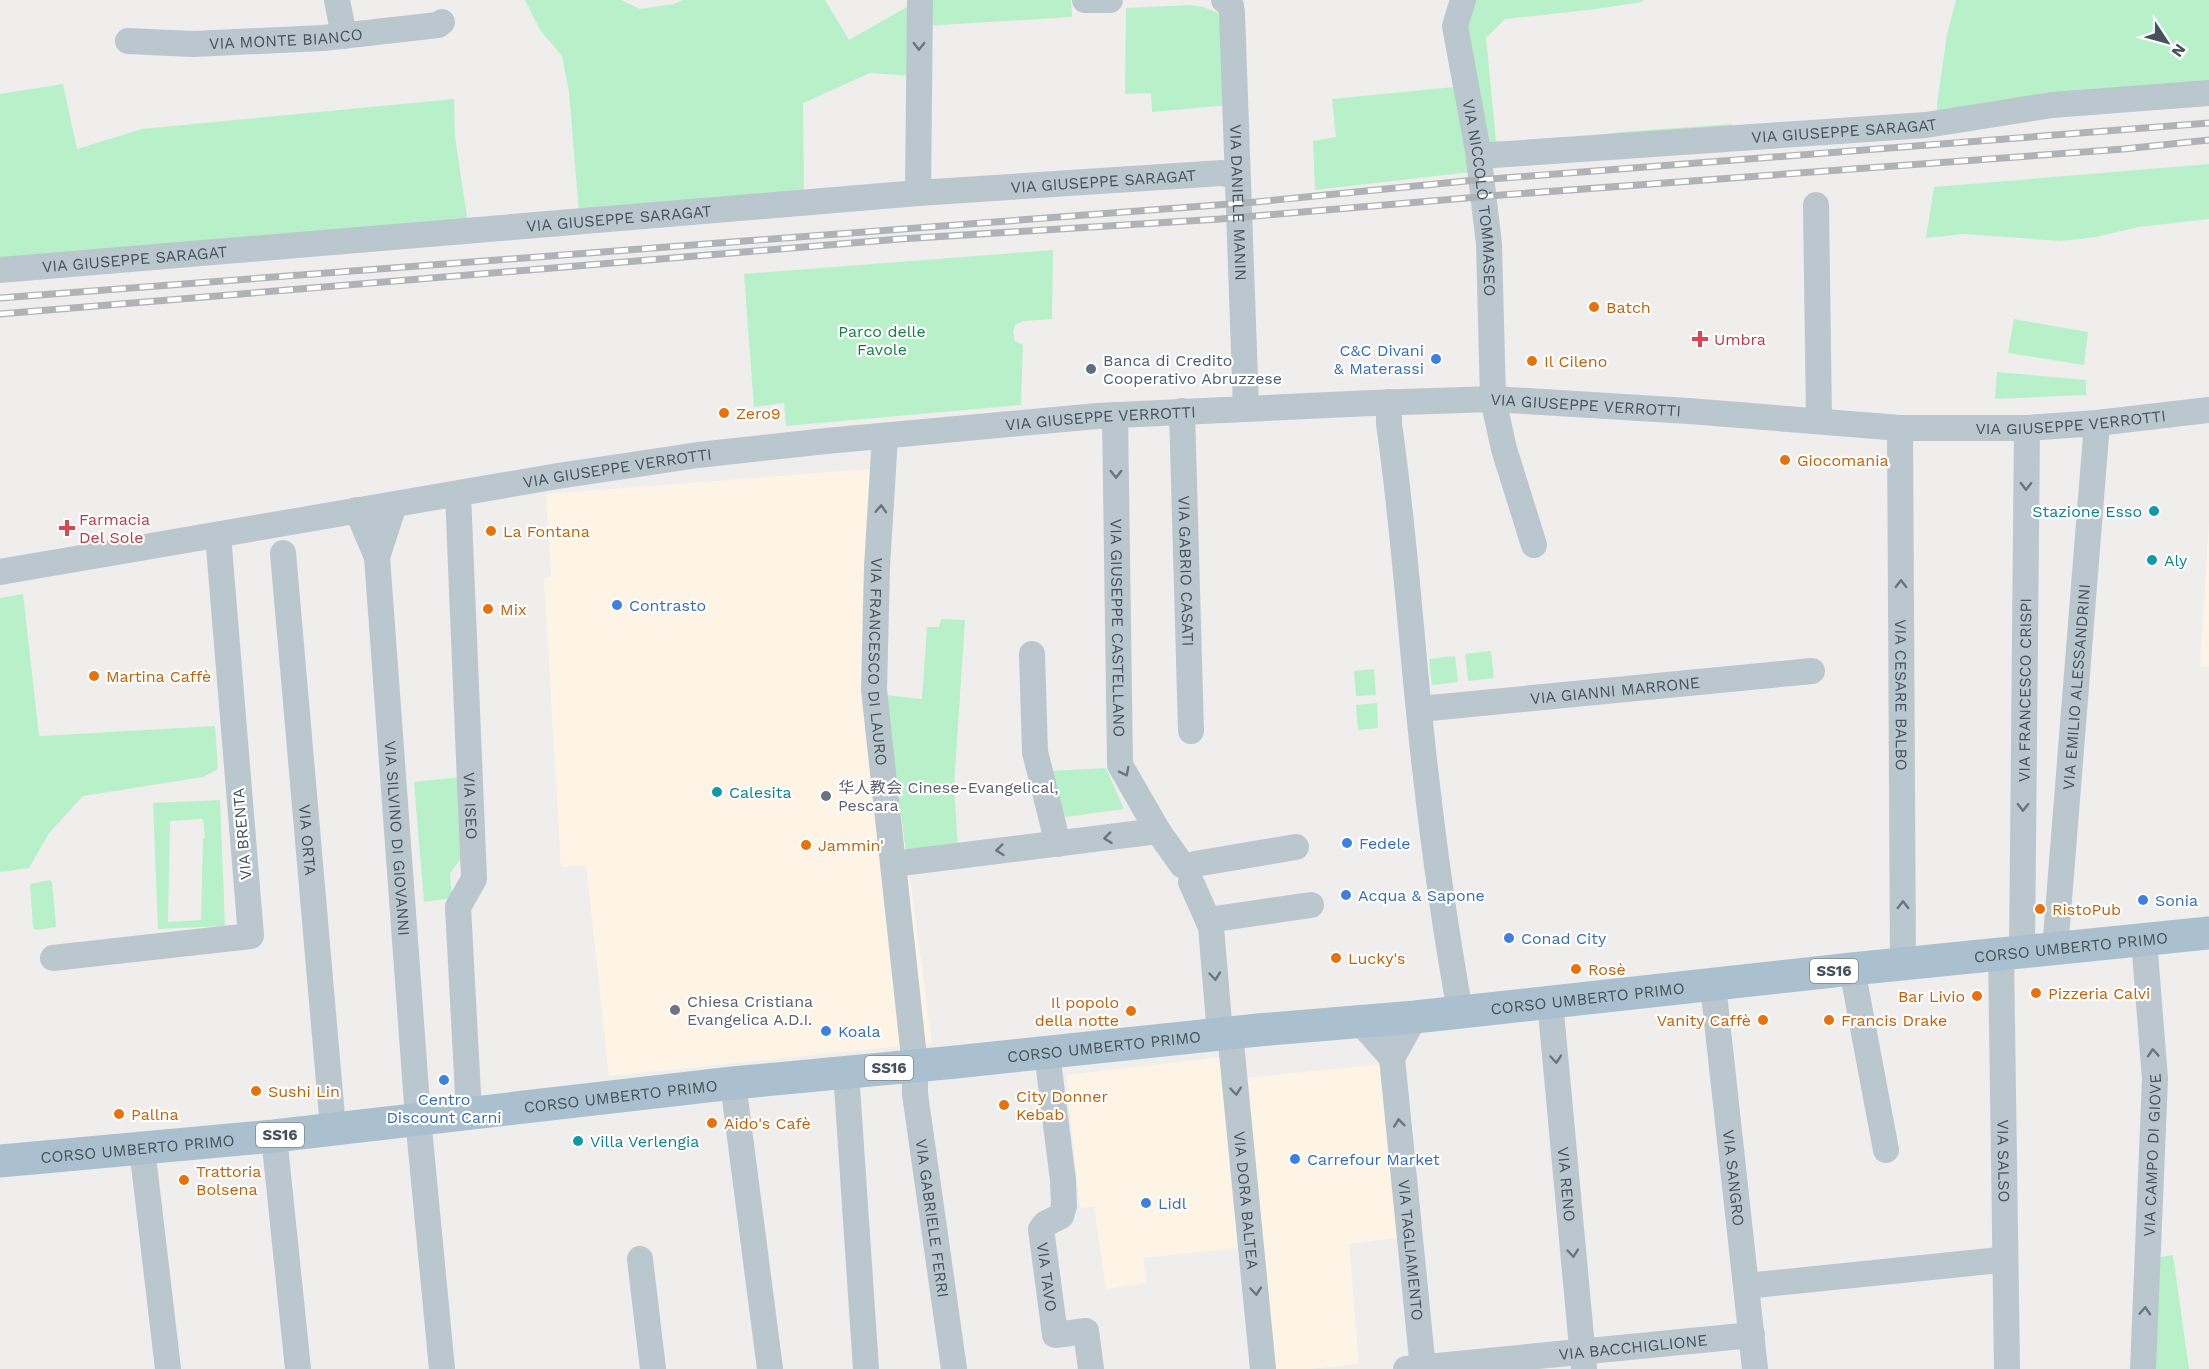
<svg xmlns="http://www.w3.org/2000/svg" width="2209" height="1369" font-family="'Work Sans','Noto Sans SC',sans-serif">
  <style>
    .commercial { fill: #fdf4e5 }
    .green { fill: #b8f1c9; fill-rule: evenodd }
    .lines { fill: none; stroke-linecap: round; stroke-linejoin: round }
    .minor { stroke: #bbc7ce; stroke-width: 26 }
    .major { stroke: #abc0ce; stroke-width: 33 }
    .rail-casing { stroke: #afb3b8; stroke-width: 7 }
    .rail { stroke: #fff; stroke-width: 4.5; stroke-dasharray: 14; stroke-linecap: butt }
    .oneway { stroke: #68767e }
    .food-dot { fill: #e8710a; stroke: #fff; stroke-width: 2 }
    .health-dot { fill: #e0444e; stroke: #fff; stroke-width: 2 }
    .shop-dot { fill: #3f7fe0; stroke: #fff; stroke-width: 2 }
    .service-dot { fill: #5c6f8a; stroke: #fff; stroke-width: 2 }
    .culture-dot { fill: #0f9aa8; stroke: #fff; stroke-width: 2 }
    .worship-dot { fill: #6b7280; stroke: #fff; stroke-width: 2 }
    .labels { text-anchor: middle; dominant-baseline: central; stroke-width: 4.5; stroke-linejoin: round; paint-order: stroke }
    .shield { fill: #fff; stroke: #7d878d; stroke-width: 1.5 }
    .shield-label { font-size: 15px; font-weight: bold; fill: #45535c }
    .street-label { font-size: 16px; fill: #45535c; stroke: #fff }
    .food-label { font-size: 16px; fill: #c56008; stroke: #fff; text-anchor: start }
    .park-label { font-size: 16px; fill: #11813f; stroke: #fff }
    .health-label { font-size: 16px; fill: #be3a42; stroke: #fff; text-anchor: start }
    .shop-label { font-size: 16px; fill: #366cbe; stroke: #fff; text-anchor: start }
    .service-label { font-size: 16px; fill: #4e5e75; stroke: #fff; text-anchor: start }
    .culture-label { font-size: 16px; fill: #0d838f; stroke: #fff; text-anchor: start }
    .worship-label { font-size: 16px; fill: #5b616d; stroke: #fff; text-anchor: start }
  </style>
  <rect width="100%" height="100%" fill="#f0eded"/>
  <g class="commercial">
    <path d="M895,467L884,686L932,1043L609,1076L586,865L561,867L544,578L551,577L546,494Z"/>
    <path d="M2209,520V666L2200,667L2206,570Z"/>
    <path d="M1222,1057L1246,1247L1143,1258L1147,1283L1106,1289L1094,1207L1080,1208L1066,1075Z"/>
    <path d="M1374,1065H1389L1404,1237L1349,1244L1359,1364L1309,1369H1272L1244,1078Z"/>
  </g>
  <g class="green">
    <path d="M525,0H621L640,9L674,4L683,0H825L849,40L914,3L913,76L870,73L803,103L804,193L579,213L569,92L562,56L540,30Z"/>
    <path d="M926,0H1071L1072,17L924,26Z"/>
    <path d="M1474,0H1643L1642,2L1596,9L1505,19L1486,38L1496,141L1541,142L1621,132L1732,124L1736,132L1493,152L1481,143L1463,44L1467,10Z"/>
    <path d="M1956,0H2209V85L1940,119L1937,110V104L1947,34Z"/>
    <path d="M1190,5L1203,7L1221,14L1229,105L1152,112L1151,93L1125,94L1126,8Z"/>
    <path d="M63,84L77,149L142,129L454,99L455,138L468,223L0,262V94Z"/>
    <path d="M1454,87L1471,172L1315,190L1313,141L1336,137L1332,99Z"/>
    <path d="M2209,164V219L2138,227L2096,237L2060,241L1964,234L1926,238L1934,187Z"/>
    <path d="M1053,250L1052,319L1023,321L1015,325L1013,332L1015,341L1023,345L1021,405L786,426L784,403L754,407L744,274Z"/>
    <path d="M2014,319L2088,332L2084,365L2008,353Z"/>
    <path d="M1997,372L2086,380V395L1995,399Z"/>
    <path d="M23,594L39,736L215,726L218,769L203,777L83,796L49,833L29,868L0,872V598Z"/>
    <path d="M941,619L965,620L954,786L958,848L906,853L885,695L922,699L927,627H939Z"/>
    <path d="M1491,651L1494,678L1468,681L1465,654Z"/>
    <path d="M1455,656L1458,682L1432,685L1429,659Z"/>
    <path d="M1374,669L1376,695L1356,696L1354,671Z"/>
    <path d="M1377,703L1378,728L1358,730L1356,705Z"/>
    <path d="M1106,768L1124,809L1058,818L1048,771Z"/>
    <path d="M460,777L463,856L450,873L452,898L424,902L414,782Z"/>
    <path d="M220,800L225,926L158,929L153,803ZM203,819L205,838L203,839L201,920L168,922L170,821Z"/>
    <path d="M50,880L52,882L56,927L37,930L33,928L30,884Z"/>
    <path d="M2173,1255L2189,1369H2148L2155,1258Z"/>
  </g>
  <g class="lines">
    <g class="minor">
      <path d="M337,0L344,36"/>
      <path d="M1085,0H1110"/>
      <path id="s1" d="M1224,0L1231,6L1232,13L1246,408"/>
      <path id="s2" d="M1463,0L1455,26L1478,151L1489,244L1493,399L1504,449L1534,545"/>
      <path id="s3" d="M128,41L193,44L323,38L438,25L442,22"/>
      <path id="s4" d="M1479,156L1926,125L2052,105L2209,93"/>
      <path d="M918,193L920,0"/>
      <path d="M1816,205L1819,420"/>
      <path id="s5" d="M0,270L918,193L1222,173L1237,177"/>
      <path d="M1389,402V424C1406,541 1412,660 1426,777C1435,856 1446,934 1460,1011"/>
      <path id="s6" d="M1182,411L1191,731"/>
      <path id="s7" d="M1115,415L1120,765L1158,831L1182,865"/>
      <path id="s8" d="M1900,428L1903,964"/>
      <path id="s9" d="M885,436L877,567L874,690L915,1066V1094L954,1369"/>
      <path id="s10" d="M458,494L474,879L458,907L469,1113"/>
      <path id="s11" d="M357,510L377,557L418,1118L442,1369"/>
      <path id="s12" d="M283,553L333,1128"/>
      <path d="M377,557L394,505"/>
      <path id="s13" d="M0,572L558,476L698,455L826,441L1097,416L1372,403L1493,399L1689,411L1900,428H2027L2097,423L2209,410"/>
      <path d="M1032,654L1035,752L1058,844"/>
      <path id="s14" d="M1420,709L1812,671"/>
      <path d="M893,864L1158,831"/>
      <path d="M1195,864L1296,847"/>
      <path d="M1191,882L1211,927L1220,1034"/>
      <path d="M1208,920L1311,905"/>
      <path id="s15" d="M2055,950L2097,423"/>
      <path id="s16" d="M2022,952L2027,428"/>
      <path id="s17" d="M2001,954L2007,1369"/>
      <path d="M53,958L251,936L218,535"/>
      <path d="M1852,969L1886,1150"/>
      <path id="s18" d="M1713,985L1755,1369"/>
      <path id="s19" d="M1550,1001L1584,1369"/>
      <path id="s20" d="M1415,1017L1392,1058L1423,1369"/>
      <path d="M1361,1023L1392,1058"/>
      <path id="s21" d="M1230,1033L1263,1369"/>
      <path id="s22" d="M1047,1053L1063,1180L1064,1206L1061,1216L1045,1224L1041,1229L1055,1335L1086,1331L1091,1369"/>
      <path d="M846,1072L866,1369"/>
      <path d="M733,1083L770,1369"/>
      <path d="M274,1136L298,1369"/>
      <path d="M142,1148L168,1369"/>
      <path d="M640,1259L653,1369"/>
      <path d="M1746,1286L2000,1260"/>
      <path id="s23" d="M1406,1369L1752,1335"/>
      <path id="s24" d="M2143,1369L2155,1079L2144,940"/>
    </g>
    <path class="major" id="s25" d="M0,1161L274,1136L733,1083L956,1062L1258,1030L1415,1017L1852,969L2209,933"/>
    <defs>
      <g id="rail">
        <path d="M0,298L1256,202L1466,181L2209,123"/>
        <path d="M0,314L900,239L1220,219L1502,195L2124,149L2209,140"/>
      </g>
    </defs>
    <use href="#rail" class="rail-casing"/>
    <use href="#rail" class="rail"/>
  </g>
  <defs><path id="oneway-chevron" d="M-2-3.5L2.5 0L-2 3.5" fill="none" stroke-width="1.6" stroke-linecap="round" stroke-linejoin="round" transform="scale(1.5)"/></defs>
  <g class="oneway">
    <use href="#oneway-chevron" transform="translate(919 46) rotate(91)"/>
    <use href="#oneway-chevron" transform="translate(1116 474) rotate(89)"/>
    <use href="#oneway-chevron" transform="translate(2026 486) rotate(91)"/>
    <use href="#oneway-chevron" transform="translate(881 509) rotate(-87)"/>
    <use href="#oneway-chevron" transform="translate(1901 584) rotate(-90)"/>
    <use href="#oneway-chevron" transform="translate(1125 772) rotate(63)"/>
    <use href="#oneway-chevron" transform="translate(2023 807) rotate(91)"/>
    <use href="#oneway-chevron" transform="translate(1108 838) rotate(173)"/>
    <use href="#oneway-chevron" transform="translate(1000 850) rotate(174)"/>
    <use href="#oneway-chevron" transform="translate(1903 905) rotate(-90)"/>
    <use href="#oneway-chevron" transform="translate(1215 976) rotate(85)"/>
    <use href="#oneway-chevron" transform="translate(2153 1053) rotate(-94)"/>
    <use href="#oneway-chevron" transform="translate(1556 1059) rotate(85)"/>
    <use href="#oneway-chevron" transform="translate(1236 1091) rotate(84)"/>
    <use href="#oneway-chevron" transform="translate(1399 1123) rotate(-96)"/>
    <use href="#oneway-chevron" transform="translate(1573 1253) rotate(85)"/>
    <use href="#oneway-chevron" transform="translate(1256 1291) rotate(85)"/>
    <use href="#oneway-chevron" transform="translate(2145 1311) rotate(-87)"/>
  </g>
  <g class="food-dot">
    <circle cx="1594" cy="307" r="6"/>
    <circle cx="1532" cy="361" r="6"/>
    <circle cx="724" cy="413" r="6"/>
    <circle cx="1785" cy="460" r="6"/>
    <circle cx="491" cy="531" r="6"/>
    <circle cx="488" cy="609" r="6"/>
    <circle cx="94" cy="676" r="6"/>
    <circle cx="806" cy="845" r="6"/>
    <circle cx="2040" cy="909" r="6"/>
    <circle cx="1336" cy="958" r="6"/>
    <circle cx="1576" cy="969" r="6"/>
    <circle cx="2036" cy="993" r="6"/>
    <circle cx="1977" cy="996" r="6"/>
    <circle cx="1131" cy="1011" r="6"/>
    <circle cx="1763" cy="1020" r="6"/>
    <circle cx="1829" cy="1020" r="6"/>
    <circle cx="256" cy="1091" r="6"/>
    <circle cx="1004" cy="1105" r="6"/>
    <circle cx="119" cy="1114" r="6"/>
    <circle cx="712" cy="1123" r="6"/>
    <circle cx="184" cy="1180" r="6"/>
  </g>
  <g class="health-dot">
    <path d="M1697 330h6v6h6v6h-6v6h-6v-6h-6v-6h6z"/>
    <path d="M64 519h6v6h6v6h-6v6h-6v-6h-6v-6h6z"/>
  </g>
  <g class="shop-dot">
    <circle cx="1436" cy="359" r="6"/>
    <circle cx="617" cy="605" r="6"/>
    <circle cx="1347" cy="843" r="6"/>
    <circle cx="1346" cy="895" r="6"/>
    <circle cx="2143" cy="900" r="6"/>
    <circle cx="1509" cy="938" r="6"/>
    <circle cx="826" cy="1031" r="6"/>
    <circle cx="444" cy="1080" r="6"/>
    <circle cx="1295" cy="1159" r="6"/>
    <circle cx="1146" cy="1203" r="6"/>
  </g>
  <circle class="service-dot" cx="1091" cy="369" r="6"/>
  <g class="culture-dot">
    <circle cx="2154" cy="511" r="6"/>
    <circle cx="2152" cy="560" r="6"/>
    <circle cx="717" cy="792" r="6"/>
    <circle cx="578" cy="1141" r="6"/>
  </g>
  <g class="worship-dot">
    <circle cx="826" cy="796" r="6"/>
    <circle cx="675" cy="1010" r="6"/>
  </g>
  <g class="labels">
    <g class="shield">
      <rect x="1810" y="959" width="48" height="24" rx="4.5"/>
      <rect x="865" y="1056" width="48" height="24" rx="4.5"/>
      <rect x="256" y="1123" width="48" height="24" rx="4.5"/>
    </g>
    <g class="shield-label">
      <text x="1834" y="971">SS16</text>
      <text x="889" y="1068">SS16</text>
      <text x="280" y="1135">SS16</text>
    </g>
    <g class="street-label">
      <text stroke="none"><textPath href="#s3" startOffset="158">VIA MONTE BIANCO</textPath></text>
      <text stroke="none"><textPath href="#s4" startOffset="366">VIA GIUSEPPE SARAGAT</textPath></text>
      <text stroke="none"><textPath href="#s5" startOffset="1107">VIA GIUSEPPE SARAGAT</textPath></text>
      <text stroke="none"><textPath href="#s2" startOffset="201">VIA NICCOLÒ TOMMASEO</textPath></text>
      <text stroke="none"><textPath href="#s1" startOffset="206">VIA DANIELE MANIN</textPath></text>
      <text stroke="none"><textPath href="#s5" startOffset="621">VIA GIUSEPPE SARAGAT</textPath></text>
      <text stroke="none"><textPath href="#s5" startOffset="135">VIA GIUSEPPE SARAGAT</textPath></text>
      <text stroke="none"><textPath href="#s13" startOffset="1598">VIA GIUSEPPE VERROTTI</textPath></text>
      <text stroke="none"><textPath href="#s13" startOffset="1112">VIA GIUSEPPE VERROTTI</textPath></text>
      <text stroke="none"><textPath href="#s13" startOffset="2084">VIA GIUSEPPE VERROTTI</textPath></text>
      <text stroke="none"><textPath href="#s13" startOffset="626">VIA GIUSEPPE VERROTTI</textPath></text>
      <text stroke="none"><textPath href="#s6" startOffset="160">VIA GABRIO CASATI</textPath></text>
      <text stroke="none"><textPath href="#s7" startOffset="213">VIA GIUSEPPE CASTELLANO</textPath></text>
      <text stroke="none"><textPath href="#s9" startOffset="226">VIA FRANCESCO DI LAURO</textPath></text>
      <text stroke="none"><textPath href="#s15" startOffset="264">VIA EMILIO ALESSANDRINI</textPath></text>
      <text stroke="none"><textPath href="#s14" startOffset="196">VIA GIANNI MARRONE</textPath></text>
      <text stroke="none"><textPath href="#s16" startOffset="262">VIA FRANCESCO CRISPI</textPath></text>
      <text stroke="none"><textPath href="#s8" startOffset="267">VIA CESARE BALBO</textPath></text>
      <text stroke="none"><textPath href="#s10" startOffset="312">VIA ISEO</textPath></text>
      <text transform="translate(242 834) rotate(-95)">VIA BRENTA</text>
      <text stroke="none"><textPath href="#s11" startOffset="333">VIA SILVINO DI GIOVANNI</textPath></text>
      <text stroke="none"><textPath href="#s12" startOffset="288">VIA ORTA</textPath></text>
      <text stroke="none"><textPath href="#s25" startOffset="2082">CORSO UMBERTO PRIMO</textPath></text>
      <text stroke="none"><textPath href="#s25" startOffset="1596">CORSO UMBERTO PRIMO</textPath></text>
      <text stroke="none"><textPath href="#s25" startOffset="1110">CORSO UMBERTO PRIMO</textPath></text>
      <text stroke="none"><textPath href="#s25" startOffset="624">CORSO UMBERTO PRIMO</textPath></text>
      <text stroke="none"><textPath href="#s25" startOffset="138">CORSO UMBERTO PRIMO</textPath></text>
      <text stroke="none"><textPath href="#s24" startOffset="214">VIA CAMPO DI GIOVE</textPath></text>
      <text stroke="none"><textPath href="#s17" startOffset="207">VIA SALSO</textPath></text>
      <text stroke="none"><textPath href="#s18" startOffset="194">VIA SANGRO</textPath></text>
      <text stroke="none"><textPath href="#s19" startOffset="184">VIA RENO</textPath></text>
      <text stroke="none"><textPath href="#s21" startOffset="168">VIA DORA BALTEA</textPath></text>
      <text stroke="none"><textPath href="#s9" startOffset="786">VIA GABRIELE FERRI</textPath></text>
      <text stroke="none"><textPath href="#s20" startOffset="240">VIA TAGLIAMENTO</textPath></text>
      <text stroke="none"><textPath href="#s22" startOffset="237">VIA TAVO</textPath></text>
      <text stroke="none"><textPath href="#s23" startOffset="228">VIA BACCHIGLIONE</textPath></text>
    </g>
    <g class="food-label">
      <text x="1606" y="307">Batch</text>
      <text x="1544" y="361">Il Cileno</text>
      <text x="736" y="413">Zero9</text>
      <text x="1797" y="460">Giocomania</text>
      <text x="503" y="531">La Fontana</text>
      <text x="500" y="609">Mix</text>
      <text x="106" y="676">Martina Caffè</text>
      <text x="818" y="845">Jammin'</text>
      <text x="2052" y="909">RistoPub</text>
      <text x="1348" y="958">Lucky's</text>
      <text x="1588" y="969">Rosè</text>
      <text x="2048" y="993">Pizzeria Calvi</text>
      <text x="1965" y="996" text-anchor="end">Bar Livio</text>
      <text x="1119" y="1002" text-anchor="end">Il popolo<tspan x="1119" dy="18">della notte</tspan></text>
      <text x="1751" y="1020" text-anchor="end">Vanity Caffè</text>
      <text x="1841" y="1020">Francis Drake</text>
      <text x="268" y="1091">Sushi Lin</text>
      <text x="1016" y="1096">City Donner<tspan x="1016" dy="18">Kebab</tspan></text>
      <text x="131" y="1114">Pallna</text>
      <text x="724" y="1123">Aido's Cafè</text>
      <text x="196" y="1171">Trattoria<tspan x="196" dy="18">Bolsena</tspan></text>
    </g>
    <g class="park-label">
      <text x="882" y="331">Parco delle<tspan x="882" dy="18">Favole</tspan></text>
    </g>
    <g class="health-label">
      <text x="1714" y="339">Umbra</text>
      <text x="79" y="519">Farmacia<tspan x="79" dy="18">Del Sole</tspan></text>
    </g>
    <g class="shop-label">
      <text x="1424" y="350" text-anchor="end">C&amp;C Divani<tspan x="1424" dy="18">&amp; Materassi</tspan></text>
      <text x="629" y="605">Contrasto</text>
      <text x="1359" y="843">Fedele</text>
      <text x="1358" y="895">Acqua &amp; Sapone</text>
      <text x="2155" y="900">Sonia</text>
      <text x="1521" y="938">Conad City</text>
      <text x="838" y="1031">Koala</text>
      <text x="444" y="1099" text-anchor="middle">Centro<tspan x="444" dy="18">Discount Carni</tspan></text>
      <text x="1307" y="1159">Carrefour Market</text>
      <text x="1158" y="1203">Lidl</text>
    </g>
    <g class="service-label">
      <text x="1103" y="360">Banca di Credito<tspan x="1103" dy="18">Cooperativo Abruzzese</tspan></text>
    </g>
    <g class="culture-label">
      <text x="2142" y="511" text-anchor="end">Stazione Esso</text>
      <text x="2164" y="560">Aly</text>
      <text x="729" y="792">Calesita</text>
      <text x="590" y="1141">Villa Verlengia</text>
    </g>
    <g class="worship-label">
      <text x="838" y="787">华人教会 Cinese-Evangelical,<tspan x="838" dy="18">Pescara</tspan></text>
      <text x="687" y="1001">Chiesa Cristiana<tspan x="687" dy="18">Evangelica A.D.I.</tspan></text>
    </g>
  </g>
  <g transform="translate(2167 42) rotate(126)" stroke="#ffffff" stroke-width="4.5" paint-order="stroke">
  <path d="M0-4.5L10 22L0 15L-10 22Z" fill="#45535c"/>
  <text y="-9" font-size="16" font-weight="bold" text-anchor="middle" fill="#45535c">N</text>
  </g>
</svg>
